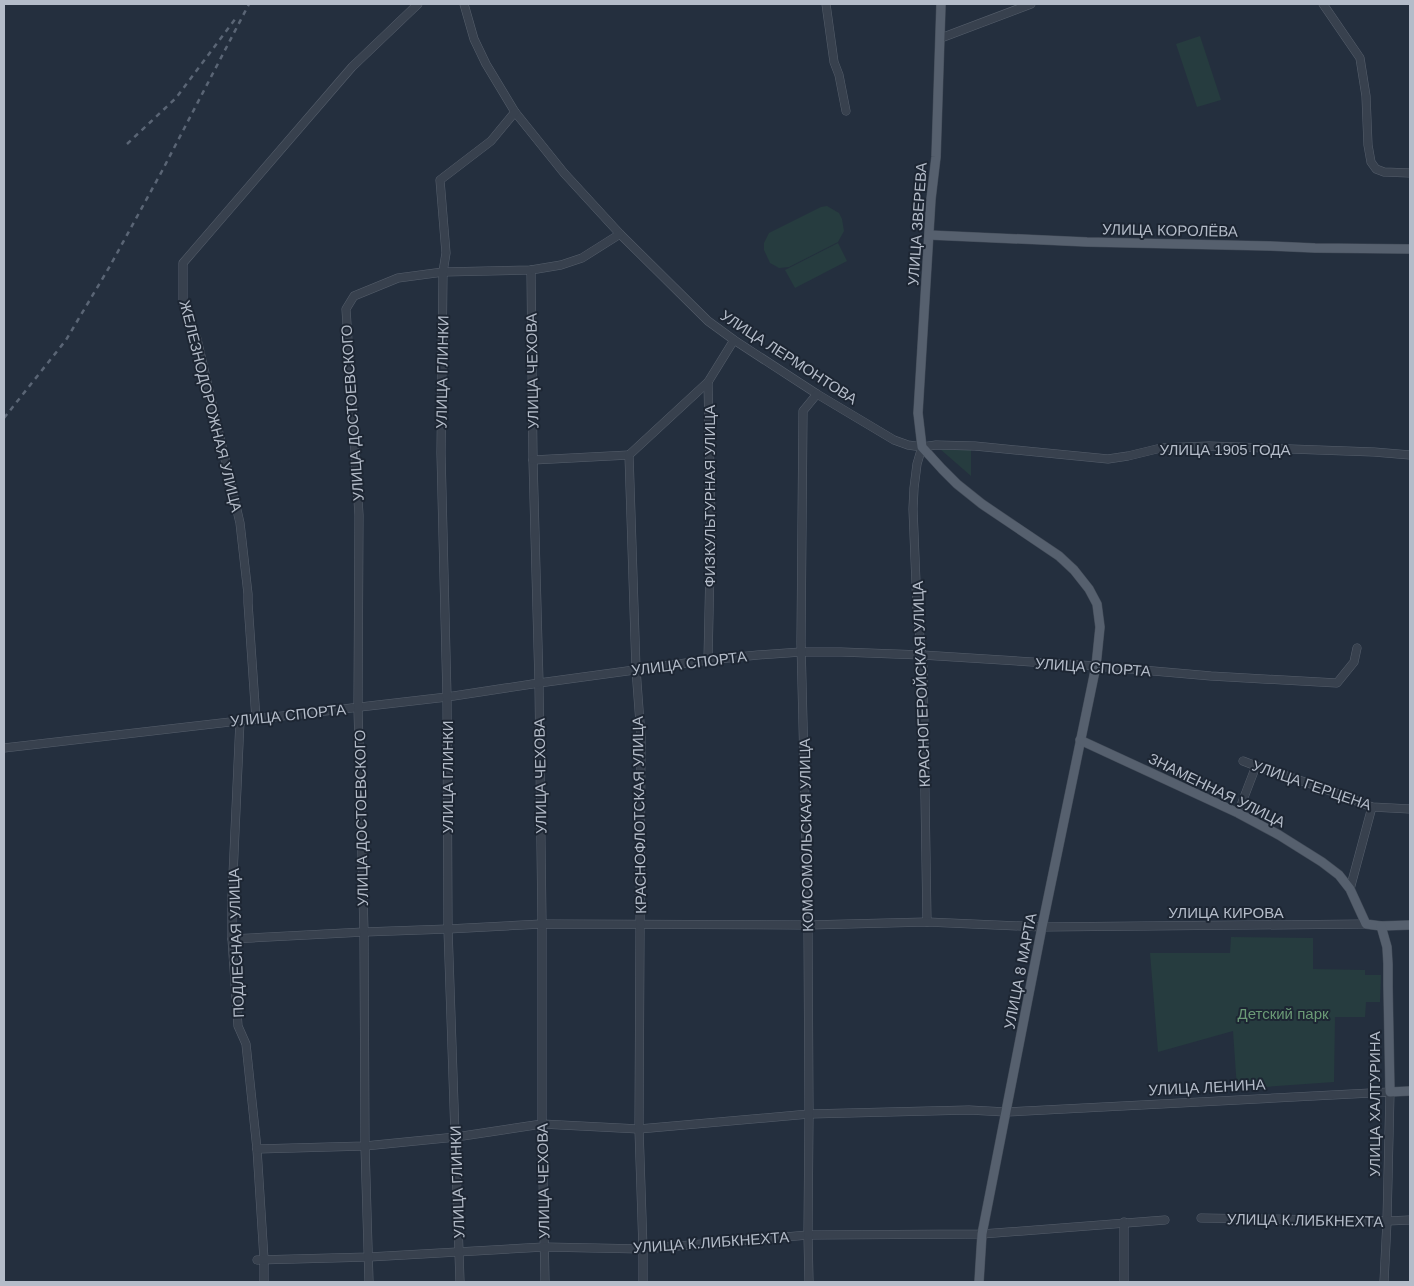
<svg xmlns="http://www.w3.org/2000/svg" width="1414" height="1286" font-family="Arial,sans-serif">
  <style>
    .green { fill: #263c3f }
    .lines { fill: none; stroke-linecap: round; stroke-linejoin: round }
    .minor-casing { stroke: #565f6c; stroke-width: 9 }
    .major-casing { stroke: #414a57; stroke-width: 10 }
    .minor { stroke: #38414e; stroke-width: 8 }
    .major { stroke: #56606e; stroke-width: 9 }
    .rail { stroke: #5a6575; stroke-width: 2.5; stroke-dasharray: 5 5; stroke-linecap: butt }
    .labels { text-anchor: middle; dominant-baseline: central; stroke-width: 4; stroke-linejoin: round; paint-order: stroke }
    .street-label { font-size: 15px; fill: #b4bcc9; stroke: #1d2633 }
    .park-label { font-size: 15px; fill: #6b9a76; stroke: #1d2633 }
  </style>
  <rect width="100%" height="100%" fill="#242f3e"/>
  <g class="green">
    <path d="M1200,36L1221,100L1197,107L1176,44Z"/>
    <path d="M827,206L839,213L842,219L844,231L838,242L789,267L779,268L770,263L764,250V243L769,233L821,207Z"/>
    <path d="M838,243L847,261L795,288L785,270Z"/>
    <path d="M940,449L971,450V476Z"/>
    <path d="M1231,937L1313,938V969L1365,970V975H1381L1380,1002H1366L1365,1017H1335L1334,1082L1237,1089L1233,1031L1158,1052L1150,953H1230Z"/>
  </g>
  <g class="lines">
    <defs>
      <g id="minor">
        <path d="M464,4L474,39L486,64L515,112L564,173L620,234L708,321L734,340L817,394L894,440L908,445L922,447L936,445L975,446L1108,459L1128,456L1161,448L1209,446L1374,452L1410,455"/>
        <path d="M826,4L834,62L839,75L846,111"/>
        <path d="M1323,4L1360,58L1366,96L1368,145L1371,162L1376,169L1384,172L1410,173"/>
        <path d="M941,38L1031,4"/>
        <path d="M531,270L533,460L539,683L542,924V1124L545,1282"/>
        <path d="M922,447L917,464L914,488L913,509L917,608L923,667L927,922"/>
        <path d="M533,460L629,455"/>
        <path d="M708,660L711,520L708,382L734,340"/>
        <path d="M256,719L248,603V594L240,523L197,339L183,302V263L352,67L418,4"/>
        <path d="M240,721L232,897V939L238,1026L246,1044L257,1149L264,1259V1282"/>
        <path d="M4,748L447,697L539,683L708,660L758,655L801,652H841L922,655L1096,666L1211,676L1337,683L1354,662L1357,648"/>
        <path d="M1243,761L1256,766L1320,787L1372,807L1410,809"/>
        <path d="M1238,813L1256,766"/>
        <path d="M1350,889L1372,807"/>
        <path d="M232,939L364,932L448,929L542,924L808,925L927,922L1042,927L1366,924"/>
        <path d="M257,1149L365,1146L456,1137L542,1124L639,1129L809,1114L969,1110L1006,1112L1390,1092L1387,1221L1384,1282"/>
        <path d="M1201,1218L1387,1221L1410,1220"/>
        <path d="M257,1260L369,1257L544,1247L643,1249L808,1235L982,1234L1165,1220"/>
        <path d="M369,1282L365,1146L364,932L358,708L359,515L346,309L354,296L398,278L443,272L531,270L561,265L582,258L620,234"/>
        <path d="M460,1282L448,929L447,697L441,453L443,272L446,253L440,180L491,141L515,112"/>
        <path d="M643,1282V1249L639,1129L641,737L636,669L629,455L708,382"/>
        <path d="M809,1282L808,1235L809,1114L808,925L801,643L803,411L817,394"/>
        <path d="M1124,1282V1222"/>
      </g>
      <g id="major">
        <path d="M941,4L936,157L931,199L918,413L922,447L942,469L957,484L982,504L1059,556L1074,570L1089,589L1097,604L1100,627L1096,666L1042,927L982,1234L979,1282"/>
        <path d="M929,235L1087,242L1270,246L1315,248L1410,249"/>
        <path d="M1080,740L1238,813L1279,835L1322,862L1339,875L1350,889L1366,924L1381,926L1410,925"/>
        <path d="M1381,926L1387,947L1388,964V986L1390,1092L1410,1091"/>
      </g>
    </defs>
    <use href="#minor" class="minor-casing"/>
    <use href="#major" class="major-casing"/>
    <use href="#minor" class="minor"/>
    <use href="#major" class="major"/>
    <g class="rail">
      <path d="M127,144L176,98L236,18"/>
      <path d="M4,418L66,340L110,266L162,171L249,4"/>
    </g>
  </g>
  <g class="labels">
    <g class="street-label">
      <text transform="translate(917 224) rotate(-86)">УЛИЦА ЗВЕРЕВА</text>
      <text transform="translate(1170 230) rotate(1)">УЛИЦА КОРОЛЁВА</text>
      <text transform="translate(789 357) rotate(33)">УЛИЦА ЛЕРМОНТОВА</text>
      <text transform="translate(532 371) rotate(-91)">УЛИЦА ЧЕХОВА</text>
      <text transform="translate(442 372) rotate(-89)">УЛИЦА ГЛИНКИ</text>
      <text transform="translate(211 406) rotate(76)">ЖЕЛЕЗНОДОРОЖНАЯ УЛИЦА</text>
      <text transform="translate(352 413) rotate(-94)">УЛИЦА ДОСТОЕВСКОГО</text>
      <text x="1225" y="449">УЛИЦА 1905 ГОДА</text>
      <text transform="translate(709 496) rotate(-90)">ФИЗКУЛЬТУРНАЯ УЛИЦА</text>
      <text transform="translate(689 663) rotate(-7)">УЛИЦА СПОРТА</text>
      <text transform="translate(1093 667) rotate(4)">УЛИЦА СПОРТА</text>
      <text transform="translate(921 684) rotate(-92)">КРАСНОГЕРОЙСКАЯ УЛИЦА</text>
      <text transform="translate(288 715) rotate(-6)">УЛИЦА СПОРТА</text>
      <text transform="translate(540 776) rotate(-91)">УЛИЦА ЧЕХОВА</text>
      <text transform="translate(447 777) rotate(-90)">УЛИЦА ГЛИНКИ</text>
      <text transform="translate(1312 785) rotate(19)">УЛИЦА ГЕРЦЕНА</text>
      <text transform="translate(1217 790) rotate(26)">ЗНАМЕННАЯ УЛИЦА</text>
      <text transform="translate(639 815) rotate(-91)">КРАСНОФЛОТСКАЯ УЛИЦА</text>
      <text transform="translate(361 818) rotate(-91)">УЛИЦА ДОСТОЕВСКОГО</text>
      <text transform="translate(806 835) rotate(-91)">КОМСОМОЛЬСКАЯ УЛИЦА</text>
      <text x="1226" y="912">УЛИЦА КИРОВА</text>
      <text transform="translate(236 943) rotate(-92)">ПОДЛЕСНАЯ УЛИЦА</text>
      <text transform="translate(1020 971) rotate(-79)">УЛИЦА 8 МАРТА</text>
      <text transform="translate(1207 1087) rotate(-3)">УЛИЦА ЛЕНИНА</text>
      <text transform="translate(1374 1104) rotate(-90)">УЛИЦА ХАЛТУРИНА</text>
      <text transform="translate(543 1181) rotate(-91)">УЛИЦА ЧЕХОВА</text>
      <text transform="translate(457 1182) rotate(-92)">УЛИЦА ГЛИНКИ</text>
      <text transform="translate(1305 1220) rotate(1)">УЛИЦА К.ЛИБКНЕХТА</text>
      <text transform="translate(711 1242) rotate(-4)">УЛИЦА К.ЛИБКНЕХТА</text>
    </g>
    <g class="park-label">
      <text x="1283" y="1013">Детский парк</text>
    </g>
  </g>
  <rect width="1414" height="1286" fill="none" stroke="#b4bcc9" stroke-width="10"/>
</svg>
